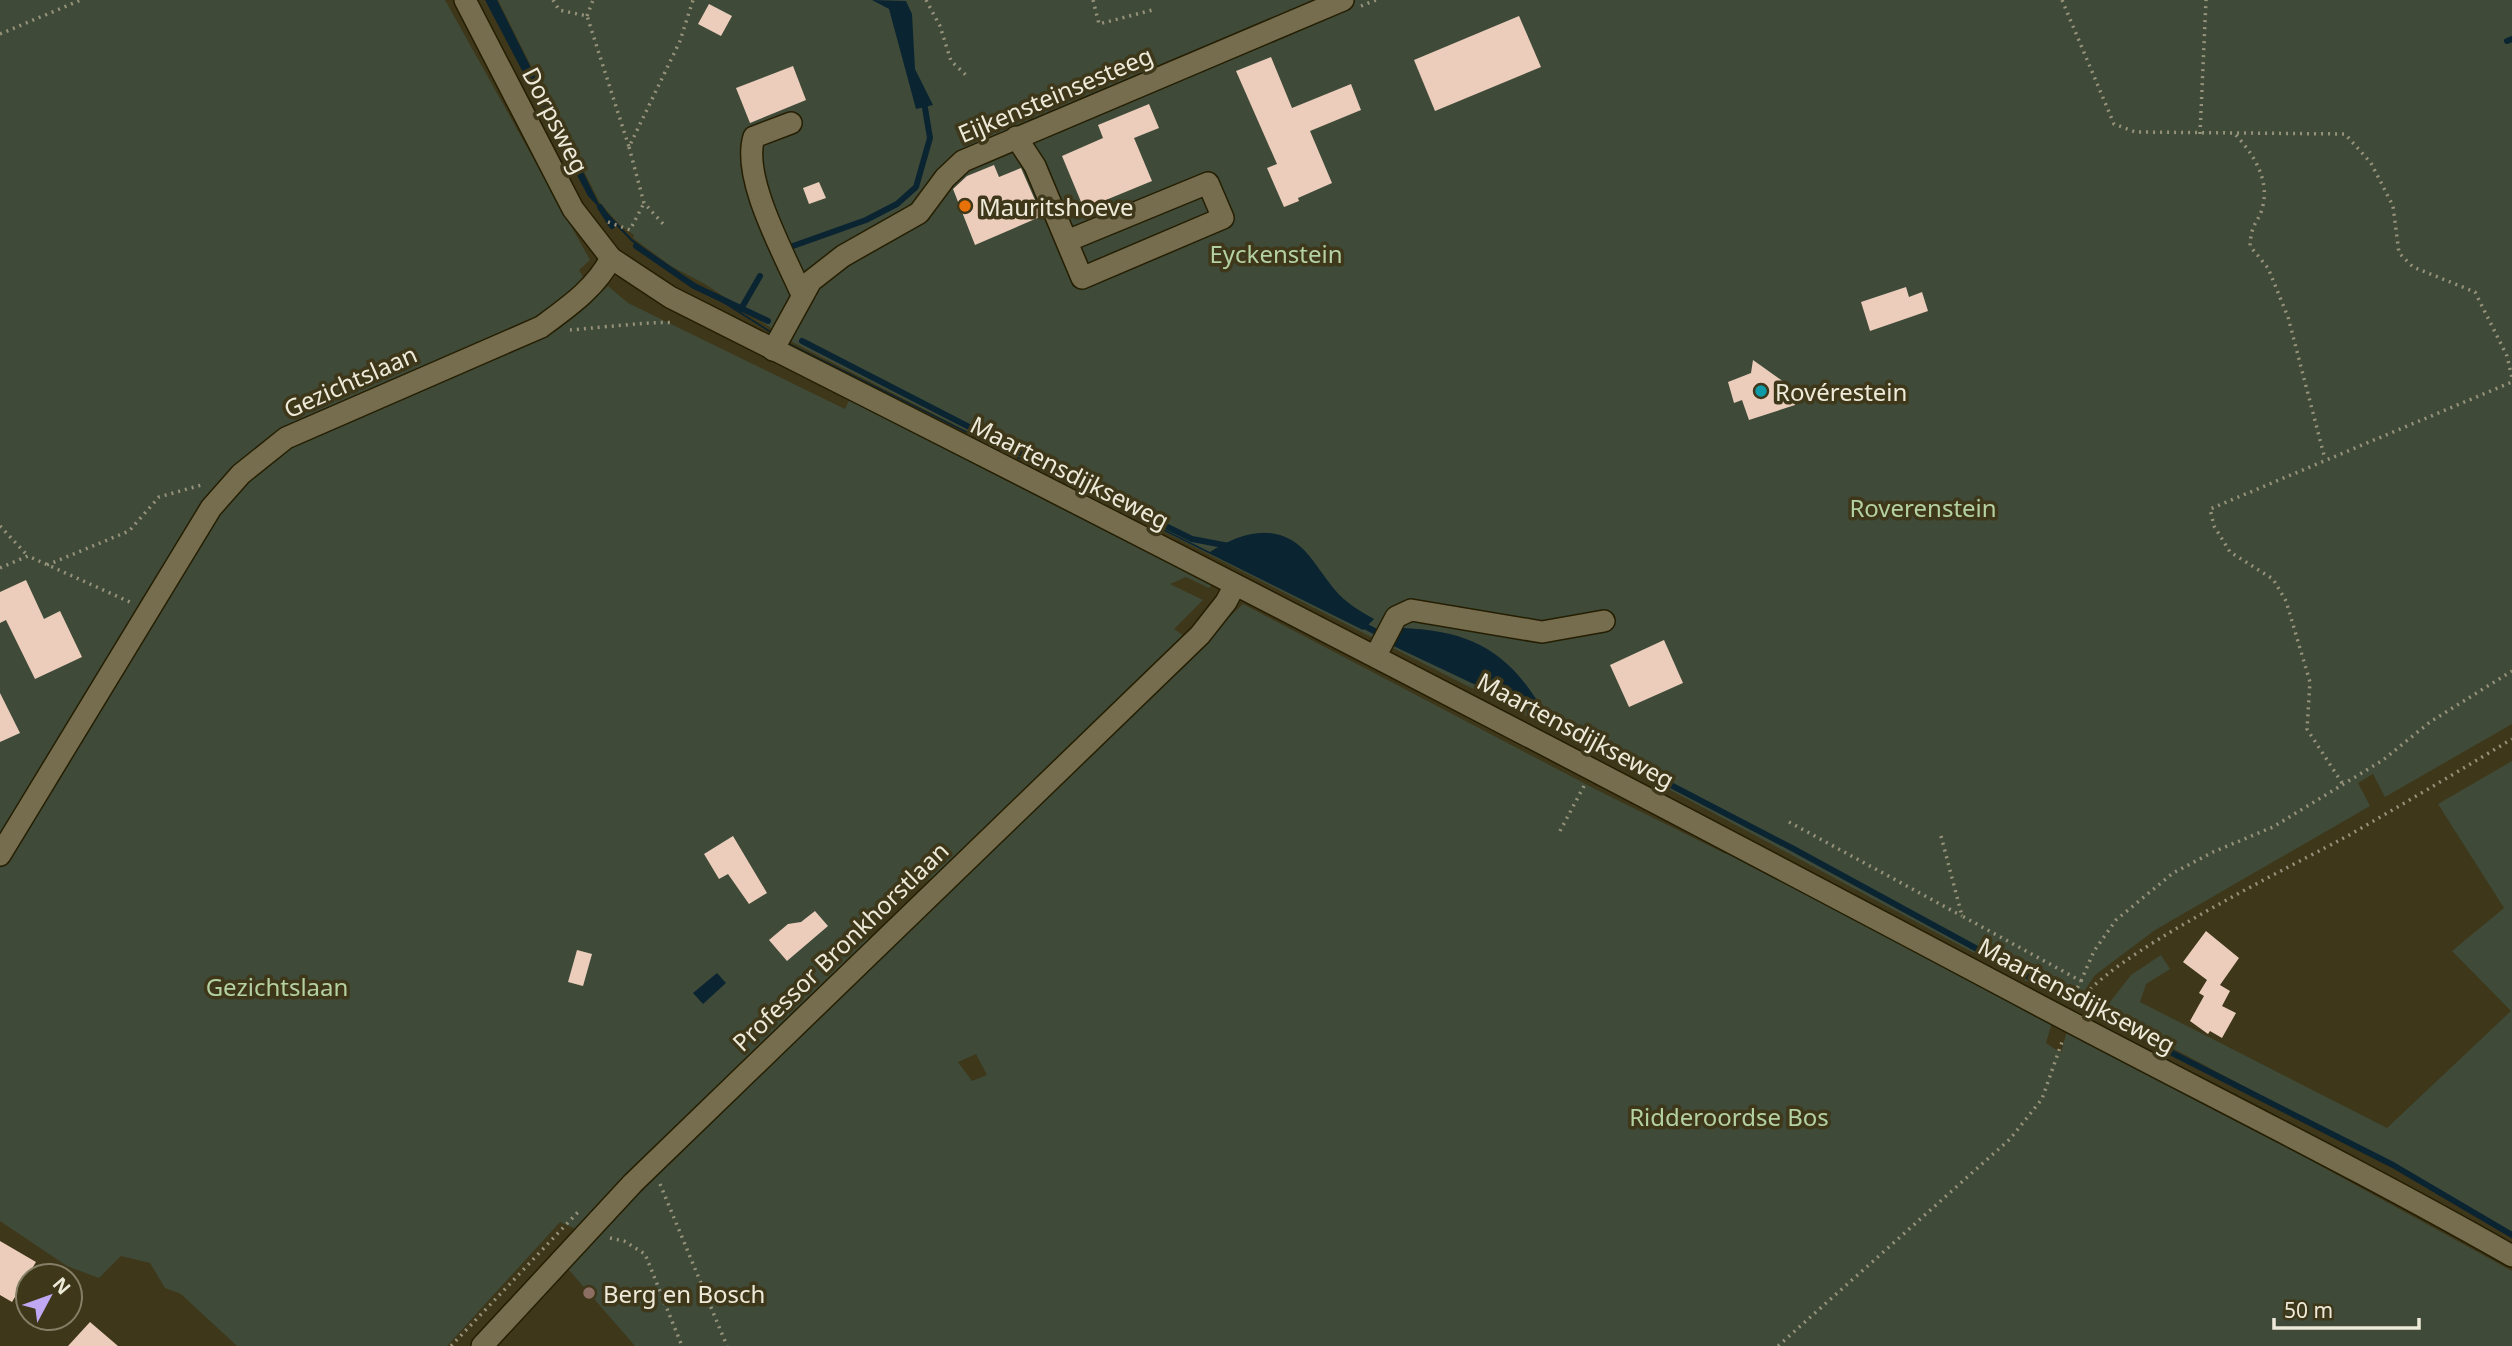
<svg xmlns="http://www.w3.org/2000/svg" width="2512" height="1346" font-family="'Noto Sans',sans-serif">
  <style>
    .green { fill: #3f4b38; fill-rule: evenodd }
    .water { fill: #0b2432 }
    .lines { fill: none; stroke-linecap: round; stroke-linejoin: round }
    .stream { stroke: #0b2432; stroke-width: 6 }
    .building { fill: #eccdbc }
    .minor-casing { stroke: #251e02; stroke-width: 24 }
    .path { stroke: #97927b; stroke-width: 3.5; stroke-dasharray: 2 5; stroke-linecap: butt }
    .minor { stroke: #756d4e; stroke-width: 21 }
    .food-dot { fill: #e8710a; stroke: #3e371a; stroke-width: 2.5 }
    .culture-dot { fill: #0f9aa8; stroke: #3e371a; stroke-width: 2.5 }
    .education-dot { fill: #8d6e63; stroke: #3e371a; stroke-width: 2.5 }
    .labels { text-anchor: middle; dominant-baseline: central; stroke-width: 7; stroke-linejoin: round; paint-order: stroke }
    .street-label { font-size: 24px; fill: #eeead9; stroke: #3e371a }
    .poi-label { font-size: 24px; fill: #eeead9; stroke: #3e371a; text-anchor: start }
    .park-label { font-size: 24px; fill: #b4d1a2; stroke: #3e371a }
  </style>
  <rect width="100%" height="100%" fill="#3e371a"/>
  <g class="green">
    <path d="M0,0H445L590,260L579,270L586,282L603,291L608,286L628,303L845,409L857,384L1227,571L1209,588L1186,577L1170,584L1203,600L1174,629L1199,646L1243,604L1597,790L1726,854L1736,849L1816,900L2053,1019L2046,1043L2061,1053L2068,1027L2512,1271V1346H635L563,1263L589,1235L560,1222L447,1346H237L181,1294L165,1288L150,1263L121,1256L99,1278L67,1266L0,1221ZM1009,827L878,952L863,931L887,907ZM976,1054L987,1075L972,1081L958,1062Z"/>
    <path d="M498,0H2512V724L2385,797L2373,774L2358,783L2370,806L2155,930L2095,975L2079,999L2074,997L2069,1004L1648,778L792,342L705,284L671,266L633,238L634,235L620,225L600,203Z"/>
    <path d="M2512,761V1233L2384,1161L2103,1011L2131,975L2161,955L2170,969L2146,984L2140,1002L2387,1128L2511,1011L2452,951L2504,908L2438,804Z"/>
  </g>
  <g class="water">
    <path d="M485,0H497L599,204L632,239L665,264L791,344L1210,552C1240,533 1276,521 1305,551C1316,563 1324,577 1335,590C1346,603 1360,611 1374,619L1363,630L790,345L661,264L631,241L588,196Z"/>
    <path d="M872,0L906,1L912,14L915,69L933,105L916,109L889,9Z"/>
    <path d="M1404,628C1463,631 1501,646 1534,696C1541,706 1549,711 1554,722L1387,643L1393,630Z"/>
    <path d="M717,973L726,983L703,1004L693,993Z"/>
  </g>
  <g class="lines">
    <g class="stream">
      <path d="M2507,41L2512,39"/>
      <path d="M600,207L612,226"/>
      <path d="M636,246L694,286L768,321"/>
      <path d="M793,246L866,220L897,204L916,187L930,138L924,102"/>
      <path d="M741,309L760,276"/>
      <path d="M802,341L1084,486L1192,539L1229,546"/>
      <path d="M1361,624L1382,635"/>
      <path d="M1550,718L1565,730L1790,847L2111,1022L2393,1165L2512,1235"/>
    </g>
  </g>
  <g class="building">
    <path d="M709,4L732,16L721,36L698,24Z"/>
    <path d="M1519,16L1541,67L1435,111L1414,60Z"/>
    <path d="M1271,57L1292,108L1351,84L1361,110L1310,131L1332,183L1298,198L1299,201L1284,207L1267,168L1277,164L1236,71Z"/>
    <path d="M793,66L806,100L750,123L736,88Z"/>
    <path d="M1149,104L1159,128L1134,138L1152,181L1084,209L1062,156L1103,138L1098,125Z"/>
    <path d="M994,165L999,177L1021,168L1042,216L975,245L953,189L967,176Z"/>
    <path d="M819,182L826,198L809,204L803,188Z"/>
    <path d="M1906,287L1909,297L1922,292L1928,311L1870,331L1861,302Z"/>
    <path d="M1753,360L1788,385L1795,405L1749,420L1742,400L1734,403L1728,382L1751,373Z"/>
    <path d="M26,580L44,619L60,611L82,657L35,679L6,620L0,623V592Z"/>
    <path d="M1664,640L1683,683L1629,707L1610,665Z"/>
    <path d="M0,693L20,733L0,742Z"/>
    <path d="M733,836L767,893L749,904L728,874L719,879L704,854Z"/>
    <path d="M815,911L828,926L787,961L769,940L788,924L801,922Z"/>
    <path d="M2206,931L2239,958L2220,985L2230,991L2222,1006L2236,1013L2222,1038L2210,1031L2208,1034L2190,1021L2204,996L2199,993L2207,980L2183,962Z"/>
    <path d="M577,950L592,954L583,986L568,982Z"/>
    <path d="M0,1241L36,1262L12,1302L0,1295Z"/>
    <path d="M90,1322L118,1346H68Z"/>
  </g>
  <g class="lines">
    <defs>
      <g id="minor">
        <path d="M465,0L573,209L611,258L670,297C1121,524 1569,755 2014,992C2180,1081 2349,1163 2512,1256"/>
        <path d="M791,123L754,137C741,178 785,255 802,295"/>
        <path d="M1016,137L1035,166L1082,278L1223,218L1208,183L1067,241"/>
        <path d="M773,350L811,281L843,256L919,213L945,178L963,161L1343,0"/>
        <path d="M1376,655L1396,617L1411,610L1542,632L1604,621"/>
        <path d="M0,855L211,508L241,474L286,438L541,327C568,307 596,288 611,258"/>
        <path d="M482,1346L633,1183L1200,635L1226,602L1235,585"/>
      </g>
    </defs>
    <use href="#minor" class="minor-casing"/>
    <g class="path">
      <path d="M553,0L559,10L587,16L629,147L680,41L693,0"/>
      <path d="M926,0L940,26L951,61L968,77"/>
      <path d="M1093,0L1099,24L1156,9"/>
      <path d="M2062,0L2114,124L2135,132L2345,134L2371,163L2393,206L2399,253L2413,267L2475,292L2507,356L2512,378"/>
      <path d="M1361,6L1376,0"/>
      <path d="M587,16L593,0"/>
      <path d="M0,34L81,0"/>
      <path d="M2200,134L2206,0"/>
      <path d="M2236,135C2253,154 2269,178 2263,205C2260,222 2251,221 2250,246L2268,268L2288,317L2325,459"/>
      <path d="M629,147L644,203L665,226"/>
      <path d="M608,222L630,230L644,203"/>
      <path d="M570,330C585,329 666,320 673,323"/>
      <path d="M0,526L28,556"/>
      <path d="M47,565L129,531L159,497L205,484"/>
      <path d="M0,568L28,556L132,603"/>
      <path d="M2342,783L2307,729L2310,682L2286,601L2273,579L2230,552L2214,526L2210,509L2512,382"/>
      <path d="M1789,822L1962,916"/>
      <path d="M1560,831L1584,786"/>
      <path d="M1941,836L1962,916L2081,981L2071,1000"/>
      <path d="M2081,981L2094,951L2116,920L2173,873L2213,852L2273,827L2383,760L2430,722L2512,671"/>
      <path d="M2078,1006C2097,960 2299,863 2351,834C2405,803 2459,771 2512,739"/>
      <path d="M660,1184L727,1346"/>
      <path d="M610,1238L624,1241L645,1254L682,1346"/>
      <path d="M451,1346L579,1211"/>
      <path d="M1778,1346L2010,1139L2042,1099L2063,1039"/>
    </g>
    <use href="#minor" class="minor"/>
  </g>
  <circle class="food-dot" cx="965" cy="206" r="7"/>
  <circle class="culture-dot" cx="1761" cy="391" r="7"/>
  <circle class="education-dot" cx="589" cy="1293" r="7"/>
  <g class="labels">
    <g class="street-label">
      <text transform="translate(1055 94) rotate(-23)">Eijkensteinsesteeg</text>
      <text transform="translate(556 120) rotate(63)">Dorpsweg</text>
      <text transform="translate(350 381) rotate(-24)">Gezichtslaan</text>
      <text transform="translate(1070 472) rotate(27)">Maartensdijkseweg</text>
      <text transform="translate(1576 730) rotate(28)">Maartensdijkseweg</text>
      <text transform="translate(840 946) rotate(-44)">Professor Bronkhorstlaan</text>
      <text transform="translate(2077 995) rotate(28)">Maartensdijkseweg</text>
    </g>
    <g class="poi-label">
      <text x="979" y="206">Mauritshoeve</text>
      <text x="1775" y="391">Rovérestein</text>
      <text x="603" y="1293">Berg en Bosch</text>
    </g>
    <g class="park-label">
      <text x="1276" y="253">Eyckenstein</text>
      <text x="1923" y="507">Roverenstein</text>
      <text x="277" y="986">Gezichtslaan</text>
      <text x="1729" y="1116">Ridderoordse Bos</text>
    </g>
  </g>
  <g transform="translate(49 1297) rotate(49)"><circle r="33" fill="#3e371a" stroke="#847f66" stroke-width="2"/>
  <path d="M0-5L12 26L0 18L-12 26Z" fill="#c1a8f3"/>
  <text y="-10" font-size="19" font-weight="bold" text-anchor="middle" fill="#eeead9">N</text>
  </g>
  <path d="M2274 1318v10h145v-10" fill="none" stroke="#eeead9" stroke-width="3.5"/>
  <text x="2284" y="1318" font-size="21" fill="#eeead9" stroke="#3e371a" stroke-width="5" paint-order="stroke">50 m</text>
</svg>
